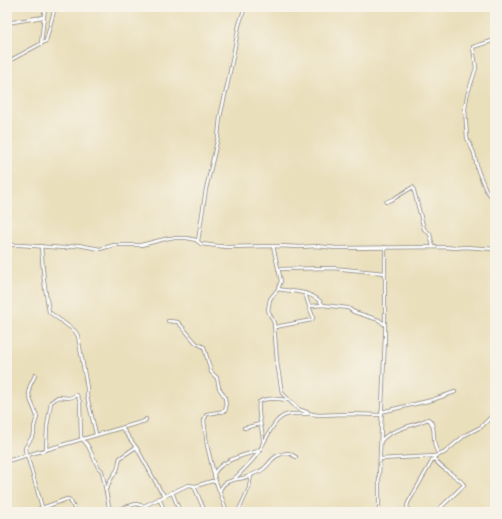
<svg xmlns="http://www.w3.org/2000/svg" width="502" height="519" font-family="'Gochi Hand',sans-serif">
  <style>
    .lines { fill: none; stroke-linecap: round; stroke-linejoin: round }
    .minor-casing { stroke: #86807b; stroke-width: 4 }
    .minor { stroke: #fff; stroke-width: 2.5 }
  </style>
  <rect width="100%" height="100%" fill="#f7f3e8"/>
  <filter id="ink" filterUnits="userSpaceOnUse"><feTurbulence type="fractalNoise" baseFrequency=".025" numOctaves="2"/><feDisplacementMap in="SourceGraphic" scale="8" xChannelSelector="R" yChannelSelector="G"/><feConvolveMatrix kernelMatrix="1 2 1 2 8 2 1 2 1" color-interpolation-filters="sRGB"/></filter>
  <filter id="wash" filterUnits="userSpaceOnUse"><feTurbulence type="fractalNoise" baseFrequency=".012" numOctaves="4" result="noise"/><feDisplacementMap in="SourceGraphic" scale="16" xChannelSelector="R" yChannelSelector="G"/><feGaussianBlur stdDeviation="0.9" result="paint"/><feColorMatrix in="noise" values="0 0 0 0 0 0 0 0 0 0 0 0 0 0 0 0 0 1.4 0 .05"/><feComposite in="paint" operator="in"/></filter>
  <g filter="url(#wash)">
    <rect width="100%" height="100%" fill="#eadfbb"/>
  </g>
  <g filter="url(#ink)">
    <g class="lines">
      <defs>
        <g id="minor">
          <path d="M7,23L43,17"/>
          <path d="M495,40L473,47L476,68L467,96L465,109L467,138L474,153L478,171L486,190L495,201"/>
          <path d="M41,44L45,7"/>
          <path d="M7,62L46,41L55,7"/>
          <path d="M386,202L393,199L413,187L424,229L430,234L433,247"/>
          <path d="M198,241L206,189L218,137L220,117L228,82L239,25L245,7"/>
          <path d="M7,245H20L64,248L78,245L100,249L114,245H141L169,238H187L196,240L201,244L227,247L278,246L300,247L316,246L336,248L444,247L455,248L465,247L495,249"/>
          <path d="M41,246L44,281L49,312L75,331L78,336L87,388V396L96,434"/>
          <path d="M273,246L281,281L278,289L270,299L268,310L274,323L277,362L282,393L298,409L312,414L319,415L346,414L381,415"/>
          <path d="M278,269L332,268L385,273"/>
          <path d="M278,289C295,292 313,291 323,305L348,308L354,312L379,320L384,324"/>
          <path d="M305,293L309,306L324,305"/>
          <path d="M168,321L178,322L196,343L204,347L211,372L217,378L219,388L225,397L226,408L225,411L207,414L204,420L207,445L215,479L227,512"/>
          <path d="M275,327L312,320L313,317L309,306"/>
          <path d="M381,412L432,400L455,392"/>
          <path d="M122,428L138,450L160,490L164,495"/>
          <path d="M244,428L260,424"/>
          <path d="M381,441C390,429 414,426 428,419C438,425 430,445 439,454"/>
          <path d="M263,444C270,432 276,414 292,414C298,414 302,414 308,414"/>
          <path d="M46,450L47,427L51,402L58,397L69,398L77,395L80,402L81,437L88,446L98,467L102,471L110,512"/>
          <path d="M26,455L25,448L34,434V427L37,417C35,408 26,396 30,386C31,382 34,379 35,375"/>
          <path d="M27,455L42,507"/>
          <path d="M434,458C441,471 459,476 464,485L436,512"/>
          <path d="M380,459L435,456"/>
          <path d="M7,461L145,421L146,419"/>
          <path d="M214,474C220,460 245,455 258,451"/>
          <path d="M234,479C242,471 262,453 263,442C263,429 257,416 259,402C267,397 279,399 288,400"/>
          <path d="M194,486L205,512"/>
          <path d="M107,488C110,478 112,478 117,470C119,467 118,462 120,458L136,447"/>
          <path d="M220,491C223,480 234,480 243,478C248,477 253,474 258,472C272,467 268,454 289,453L296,457"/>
          <path d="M172,492L180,512"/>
          <path d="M159,498L165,512"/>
          <path d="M441,507L445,512"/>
          <path d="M31,512L67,499L70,500L76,512"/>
          <path d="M87,512L110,509H119L136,504L144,506L188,485L196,486L212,481L215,482"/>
          <path d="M238,512L249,488L251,475"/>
          <path d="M379,512V477L385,336V247"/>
          <path d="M409,512L407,507L408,503L435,456L444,453L465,435L481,427L495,413"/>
        </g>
      </defs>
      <use href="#minor" class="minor-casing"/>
      <use href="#minor" class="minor"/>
    </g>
  </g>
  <rect width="502" height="519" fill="none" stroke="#f7f3e8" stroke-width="24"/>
</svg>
